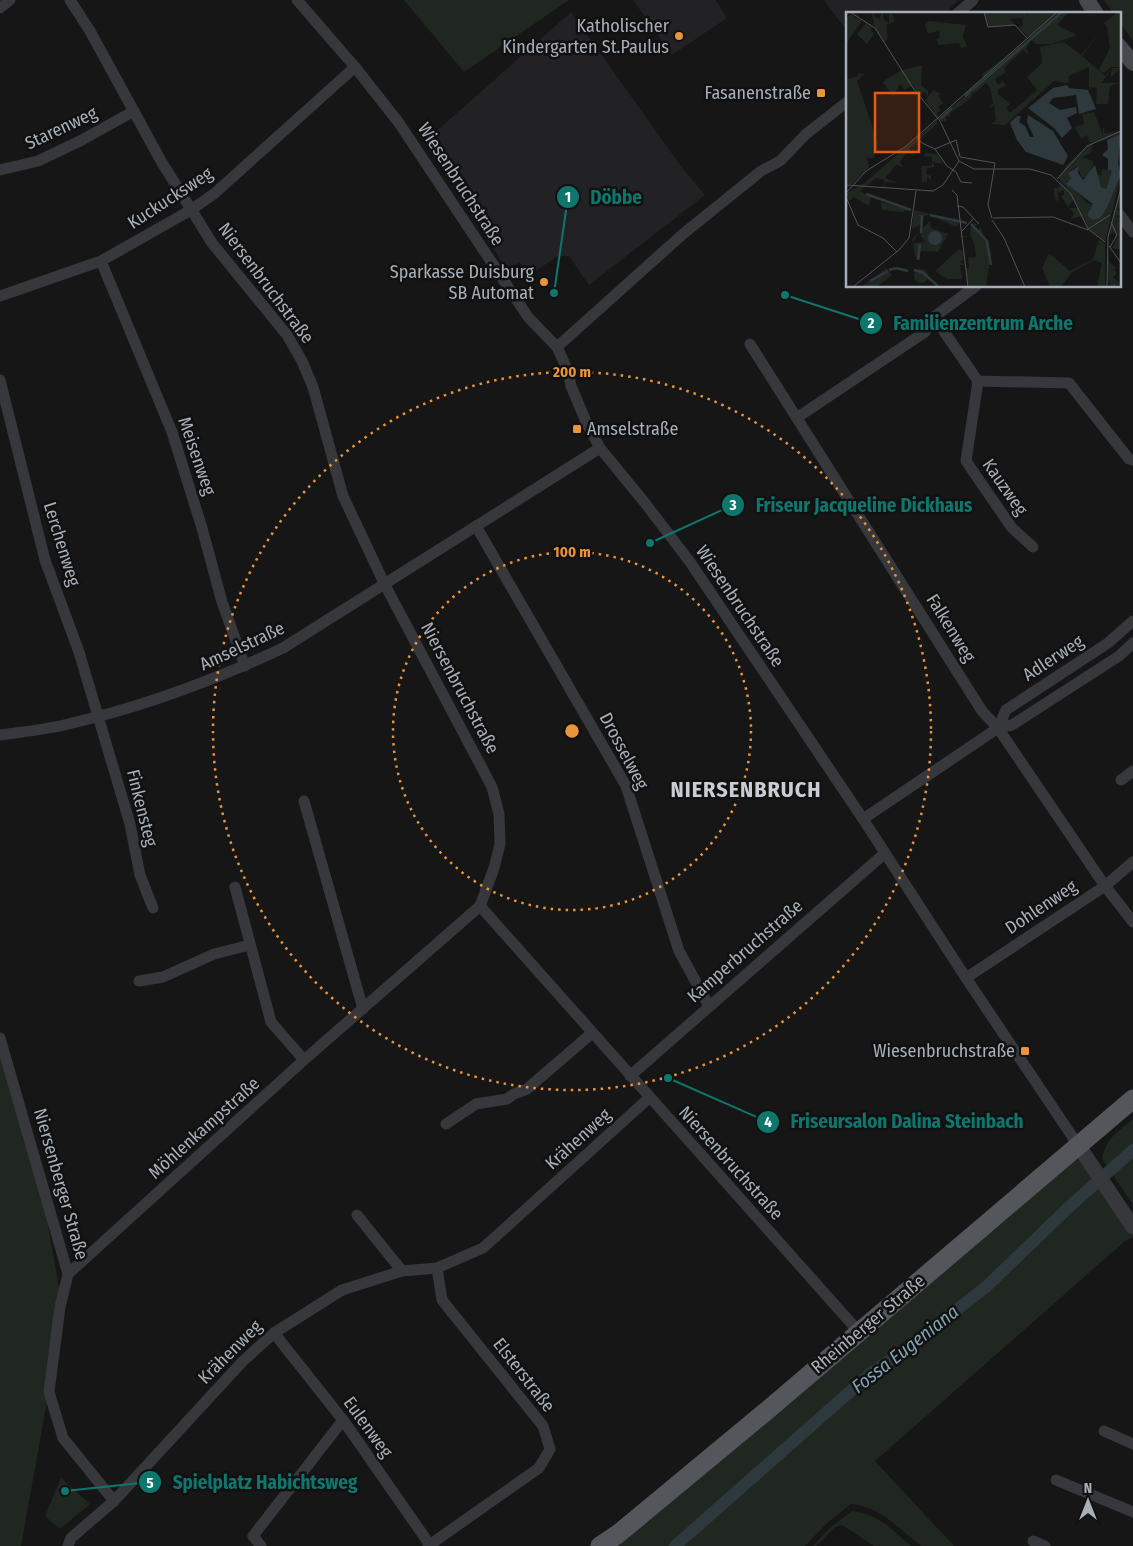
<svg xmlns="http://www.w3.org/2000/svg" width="1133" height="1546" font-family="'Fira Sans Condensed',sans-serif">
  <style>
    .built { fill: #222224 }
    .green { fill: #202720 }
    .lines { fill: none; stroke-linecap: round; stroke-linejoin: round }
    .canal { stroke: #2e393d; stroke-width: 12 }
    .minor { stroke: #37383c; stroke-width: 11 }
    .tertiary { stroke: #37383c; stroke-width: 15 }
    .secondary { stroke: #45484c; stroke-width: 16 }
    .primary { stroke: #53565b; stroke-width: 19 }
    .ring { fill: none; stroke: #ea943b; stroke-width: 2.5; stroke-dasharray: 2.5 5 }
    .poi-dot { fill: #ea943b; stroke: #111112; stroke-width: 2 }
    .labels { text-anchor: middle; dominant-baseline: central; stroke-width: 5; stroke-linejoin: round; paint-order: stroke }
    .poi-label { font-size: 18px; fill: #a8afb7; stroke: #111112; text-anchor: end }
    .street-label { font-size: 18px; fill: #a8afb7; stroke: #111112 }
    .water-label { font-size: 19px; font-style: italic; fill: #80a2b1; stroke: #111112 }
    .district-label { font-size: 22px; font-weight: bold; letter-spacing: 1px; fill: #c9cdd3; stroke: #111112 }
    .inset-river { fill: none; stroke: #2e393d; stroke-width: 2.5 }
    .inset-road { fill: none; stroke: #505357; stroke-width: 1 }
    .view { fill: #e8590c; fill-opacity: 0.15; stroke: #e8590c; stroke-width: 2.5 }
    .inset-edge { fill: none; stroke: #a8afb7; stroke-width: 2.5 }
    .centre { fill: #ea943b; stroke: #111112; stroke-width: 2.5 }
    .ring-label { font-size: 15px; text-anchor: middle; font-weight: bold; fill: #ea943b; stroke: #111112; stroke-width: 5; stroke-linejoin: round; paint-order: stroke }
    .leader { fill: none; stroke: #0f766e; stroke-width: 2 }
    .callout-dot { fill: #0f766e; stroke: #111112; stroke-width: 2 }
    .mark-label { font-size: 15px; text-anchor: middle; font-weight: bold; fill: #fff }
    .callout-label { font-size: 19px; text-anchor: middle; font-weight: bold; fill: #0f766e; stroke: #111112; stroke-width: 5; stroke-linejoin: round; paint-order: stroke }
  </style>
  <rect width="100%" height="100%" fill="#161617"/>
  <g class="built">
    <path d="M633,0H716L727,18L672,55Z"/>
    <path d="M824,0H958L944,14H847V31Z"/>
    <path d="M571,12L680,165L705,195L589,285L569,256H558L530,275L519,262L507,270L424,142Z"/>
  </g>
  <g class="green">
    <path d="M404,0H569L464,72Z"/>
    <path d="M1104,0H1133V41L1119,21V14H1114Z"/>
    <path d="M0,1048L45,1208L62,1305L51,1379L21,1546H0Z"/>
    <path d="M1133,1119V1203H1132L1102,1159C1107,1137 1117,1133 1133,1119Z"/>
    <path d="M1078,1145L1133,1227V1237L1125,1241L875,1461L954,1546H921C900,1530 880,1506 851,1504L827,1523L805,1546H600Z"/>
    <path d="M61,1478L90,1504L60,1529L45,1516Z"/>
    <path d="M852,1511C879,1514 892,1530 911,1546H874L842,1525L835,1527L816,1546H813L830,1528Z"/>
  </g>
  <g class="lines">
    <path class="canal" d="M675,1546L871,1373L903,1352L987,1286L1069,1207L1133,1150"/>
    <g class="minor">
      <path d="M297,0L355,67L399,123L528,317L557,347L568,371L571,386L587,424L600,448L645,503L690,562L863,819L966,978L1078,1145"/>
      <path d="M0,8L10,0"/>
      <path d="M957,14L973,0"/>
      <path d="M0,170L38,161L82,140L134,111"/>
      <path d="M1119,214L1133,232"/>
      <path d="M101,261L172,432L202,528L222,602L245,666"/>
      <path d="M0,296L101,261L191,210L215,193L355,67"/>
      <path d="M934,317L978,381L1069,383L1129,459L1133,460"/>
      <path d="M750,344L982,711L998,728L1105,886L1133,922"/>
      <path d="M557,347L683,234L761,171L780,161L806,134L847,102"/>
      <path d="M0,380L45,560L79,652L130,824L140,875L153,908"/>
      <path d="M978,381L966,461L1012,528L1033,547"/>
      <path d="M798,417L925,332L934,317L976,286"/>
      <path d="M476,526L626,786L679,951L709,1006"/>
      <path d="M998,728L1006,710L1108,643L1133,621"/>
      <path d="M0,735C21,732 43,730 64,725C140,708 213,681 283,648L600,448"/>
      <path d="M1121,780L1133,771"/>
      <path d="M304,801L363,1009"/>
      <path d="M863,819L998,728L1012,725L1119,656L1133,643"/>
      <path d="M235,887L271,1022L304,1060"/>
      <path d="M480,906L859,1332"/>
      <path d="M966,978L1105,886L1133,862"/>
      <path d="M139,981L163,977L214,954L250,945"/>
      <path d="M0,1038L68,1274L60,1307L49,1392L63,1438L114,1501"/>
      <path d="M630,1076L884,854"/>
      <path d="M446,1124L476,1104L507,1099L514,1094L527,1089L592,1033"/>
      <path d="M357,1215L402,1271"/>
      <path d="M68,1274L304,1060L480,906L494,868L500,844L499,814L492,787L385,585L343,496L313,387L302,361L287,335L212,243L161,161L90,31L70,0"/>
      <path d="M274,1333L343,1420L430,1545"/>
      <path d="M1104,1431L1133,1444"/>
      <path d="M1056,1480L1133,1512"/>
      <path d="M1033,1541L1045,1546"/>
      <path d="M68,1546L71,1538L114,1501L243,1361L274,1333L342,1290L402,1271L437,1268L483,1248L649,1098"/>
      <path d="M261,1546L253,1536L343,1420"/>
      <path d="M428,1546L539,1468L550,1449L543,1426L442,1300L437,1268"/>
    </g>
    <path class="tertiary" d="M1078,1145L1133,1227"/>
    <g class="secondary">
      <path d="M1087,0L1096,14"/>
      <path d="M1119,46L1133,63"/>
    </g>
    <path class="primary" d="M600,1546L618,1534L770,1408L1133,1099"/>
  </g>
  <g class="ring">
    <circle cx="572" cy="731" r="179"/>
    <circle cx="572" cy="731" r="359"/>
  </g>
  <g class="poi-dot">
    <circle cx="679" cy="36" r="5"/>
    <rect x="816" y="88" width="10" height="10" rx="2.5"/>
    <circle cx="544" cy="282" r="5"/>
    <rect x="572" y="424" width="10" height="10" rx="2.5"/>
    <rect x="1020" y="1046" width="10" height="10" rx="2.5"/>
  </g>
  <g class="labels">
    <g class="poi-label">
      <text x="669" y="26">Katholischer<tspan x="669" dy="21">Kindergarten St.Paulus</tspan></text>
      <text x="811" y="93">Fasanenstraße</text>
      <text x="534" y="272">Sparkasse Duisburg<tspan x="534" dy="21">SB Automat</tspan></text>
      <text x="587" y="429" text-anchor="start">Amselstraße</text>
      <text x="1015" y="1051">Wiesenbruchstraße</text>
    </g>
    <g class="street-label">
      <text transform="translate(61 128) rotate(-25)">Starenweg</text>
      <text transform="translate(461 184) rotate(57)">Wiesenbruchstraße</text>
      <text transform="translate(170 198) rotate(-33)">Kuckucksweg</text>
      <text transform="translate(266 283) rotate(53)">Niersenbruchstraße</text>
      <text transform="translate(197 456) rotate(71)">Meisenweg</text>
      <text transform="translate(1005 487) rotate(55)">Kauzweg</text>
      <text transform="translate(62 544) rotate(73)">Lerchenweg</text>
      <text transform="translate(740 606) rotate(56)">Wiesenbruchstraße</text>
      <text transform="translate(951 628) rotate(58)">Falkenweg</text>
      <text transform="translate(242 646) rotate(-25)">Amselstraße</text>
      <text transform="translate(1053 658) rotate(-33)">Adlerweg</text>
      <text transform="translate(460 688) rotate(62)">Niersenbruchstraße</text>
      <text transform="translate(624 751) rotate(62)">Drosselweg</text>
      <text transform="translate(142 808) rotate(76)">Finkensteg</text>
      <text transform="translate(1041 907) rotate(-34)">Dohlenweg</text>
      <text transform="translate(745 951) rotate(-41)">Kamperbruchstraße</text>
      <text transform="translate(204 1128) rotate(-42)">Möhlenkampstraße</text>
      <text transform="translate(578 1139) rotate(-42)">Krähenweg</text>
      <text transform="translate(731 1163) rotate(48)">Niersenbruchstraße</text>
      <text transform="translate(61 1184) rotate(74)">Niersenberger Straße</text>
      <text transform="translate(868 1324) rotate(-40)">Rheinberger Straße</text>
      <text transform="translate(230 1352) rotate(-45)">Krähenweg</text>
      <text transform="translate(524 1375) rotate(52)">Elsterstraße</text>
      <text transform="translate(368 1427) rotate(54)">Eulenweg</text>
    </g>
    <g class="water-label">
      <text transform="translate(905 1349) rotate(-38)">Fossa Eugeniana</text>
    </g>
    <g class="district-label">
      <text x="746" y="789">NIERSENBRUCH</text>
    </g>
  </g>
  <g transform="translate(846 12)">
    <rect width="275" height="275" fill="#161617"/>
    <path d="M26,0H31L28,4L33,7L36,0H41L37,1L38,8L43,11V3L46,2L49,9L40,13L42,26L38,30L28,14ZM138,0H179L181,3L183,0H223L211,13L231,23L206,32H190L173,16L177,13L176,6L164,7L169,13L142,15ZM272,0H275V55H265L258,61L253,58L264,36L261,15L258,11ZM0,1L1,5L5,2L16,9L0,32ZM83,9L120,13L117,24L121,35L115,36L113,31L93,33L90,27L94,25L93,19L82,21L79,13ZM20,11L26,15L24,17L28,22L21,32L11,22ZM255,19L236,44L259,64L267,56H275L264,66L266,57L255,71H275L264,74L262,92H250L251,76L243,75V55L223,64L222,71L208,69L159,113L144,112L150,109L148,93L143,97L147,91L144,75L140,71L128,82L125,78L138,66L136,62L182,28L184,30L180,36L184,43L177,38L158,56L160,60L149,67L152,73L157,69L160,74L152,77V82L164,92L160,96L164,101L191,78L181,65L196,51L194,35L218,30L235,43ZM76,53L75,73L82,79V84L88,78L95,82L92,84L97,91L92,95L95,99L91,100L92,105L79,88L82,84L78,80L74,84L66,73L59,78L54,72L47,84L36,70L56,58ZM12,61L18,62L11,69L32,131L28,146H21L23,155L6,172H0V67L11,65ZM124,79L127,82L124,87L104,101V105L100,104V109H95L94,106ZM248,100L257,124V114L259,122L275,118V122L247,132L245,141L237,145L248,150L243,164L236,166L231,154L223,160L225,167L220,170L242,192H247L241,203L249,208L261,196L275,162L259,230L243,218L236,204L225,207L228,201L223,196H232L228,187L222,195L215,184L218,183V178L211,181L213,188L210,189L208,182V176L214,175V170L223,178L212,166L220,154L244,132L269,122L244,131L241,123L235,127L229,115L238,112L236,102ZM91,108V112L63,137L69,144L61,140L54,150L57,155L50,153L39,166L53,171L39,170L37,176L38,168L30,166L14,179L25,185L23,194L8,185L3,189L0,181L16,173ZM79,141L91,142L98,152L86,150L89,155L81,156L80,162L85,164V168L81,164V170H76L75,154H86V144L78,145ZM255,157L266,159L260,177L254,175L251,163H256ZM275,178V196L270,197L275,199V203L270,204L275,206V238L266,236L272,224L270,216L271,225L269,227L265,234H264L270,225L268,220L263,223L268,200ZM35,190L59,197L58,200L36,198ZM68,198L112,209L113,212L110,215L84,203L78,204L76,217L84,209L85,216L102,222L92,240L75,239L73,248L70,246L66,227L73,220L67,231L80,230L75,225L74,213L66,217ZM125,211L131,212L129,215L131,218L134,216L132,213L135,217L145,241L140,275H123L120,256H123L122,246L130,245L129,235L125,224L116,225L118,217L116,224H124ZM253,228L259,231V275H251L256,251L247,248L225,261L215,275H204L196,256L203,241L224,259L247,247ZM262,234L263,250L271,257H268L271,261L267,265L275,272L265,275L262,268ZM113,237L117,240L118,247L114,250L119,253H114L116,267H101L89,259ZM40,256L46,263L31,275H16ZM68 264a7 7 0 1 1 14 0a7 7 0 1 1-14 0Z" fill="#202720"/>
    <path d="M221,73L223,76L242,78L250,97L233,102L230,83L207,86L203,91L214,98L230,95L231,101L221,106L226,116L216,126L208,116L182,96L207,76ZM182,103L207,119L222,144L217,153L180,140L171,128L164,111L171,104H175L173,110L179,114L184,125H188L181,110ZM275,122L272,152L275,162L261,196L254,206L247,208L241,203L247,192L220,172L225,166L222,161L233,154L232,161L237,168L249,153L255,175L260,177L266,159L262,158V147L256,143L262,137L261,128ZM82 226a7 7 0 1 1 14 0a7 7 0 1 1-14 0Z" fill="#2e393d"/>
    <path class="inset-river" d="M119,84L216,0M94,107L106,96M20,182L65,198M84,203L121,211M125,212L141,229L145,253M75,221L76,203M72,248L74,232M43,258L50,256L62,259M68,258L76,260L93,275M24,269L42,259"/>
    <path class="inset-road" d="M4,0L29,16L67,76L94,109L113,149L128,157H184L205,163L225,182L242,217L259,230M138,0L142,15L169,13L182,27M71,125L76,131L89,137M89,137L110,128L114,145L149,151L142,193L146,206M89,137L101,154M101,154L110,160L115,170L126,171M211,167L241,134L275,119M0,173L87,179L97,173L113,149M106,178L111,183L122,275M0,181L20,159L59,135L211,0M0,185L12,213L37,226L51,240M111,194L117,195L133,212M147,206L207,205L242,218M146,208L158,226L179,275M242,217L264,203M116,219L127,207M263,234L275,251M264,235L271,223L265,210M8,274L53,238L63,226L70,179M261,275L262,225L275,176"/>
    <path class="view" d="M29,81H73V140H29Z"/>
    <rect width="275" height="275" class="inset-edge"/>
  </g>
  <circle cx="572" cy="731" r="8" class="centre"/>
  <g class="ring-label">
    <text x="572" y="377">200 m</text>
    <text x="572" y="557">100 m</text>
  </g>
  <path class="leader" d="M554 293L568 197M785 295L871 323M650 543L733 505M668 1078L768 1122M65 1491L150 1482"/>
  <g class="callout-dot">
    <circle cx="554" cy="293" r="5"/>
    <circle cx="785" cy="295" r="5"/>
    <circle cx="650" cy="543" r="5"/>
    <circle cx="668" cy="1078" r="5"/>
    <circle cx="65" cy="1491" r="5"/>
    <circle cx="568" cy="197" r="12"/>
    <circle cx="871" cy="323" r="12"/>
    <circle cx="733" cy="505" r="12"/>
    <circle cx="768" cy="1122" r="12"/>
    <circle cx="150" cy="1482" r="12"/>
  </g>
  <g class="mark-label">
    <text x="568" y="202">1</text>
    <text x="871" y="328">2</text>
    <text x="733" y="510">3</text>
    <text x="768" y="1127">4</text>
    <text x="150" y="1488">5</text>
  </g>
  <g class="callout-label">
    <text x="616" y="204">Döbbe</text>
    <text x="983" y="330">Familienzentrum Arche</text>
    <text x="864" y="512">Friseur Jacqueline Dickhaus</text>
    <text x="907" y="1128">Friseursalon Dalina Steinbach</text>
    <text x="265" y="1489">Spielplatz Habichtsweg</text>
  </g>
  <g transform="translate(1088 1501)" stroke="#111112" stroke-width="4" paint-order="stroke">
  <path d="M0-4L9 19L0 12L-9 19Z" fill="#a8afb7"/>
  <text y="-8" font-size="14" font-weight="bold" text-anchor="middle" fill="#a8afb7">N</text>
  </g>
</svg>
